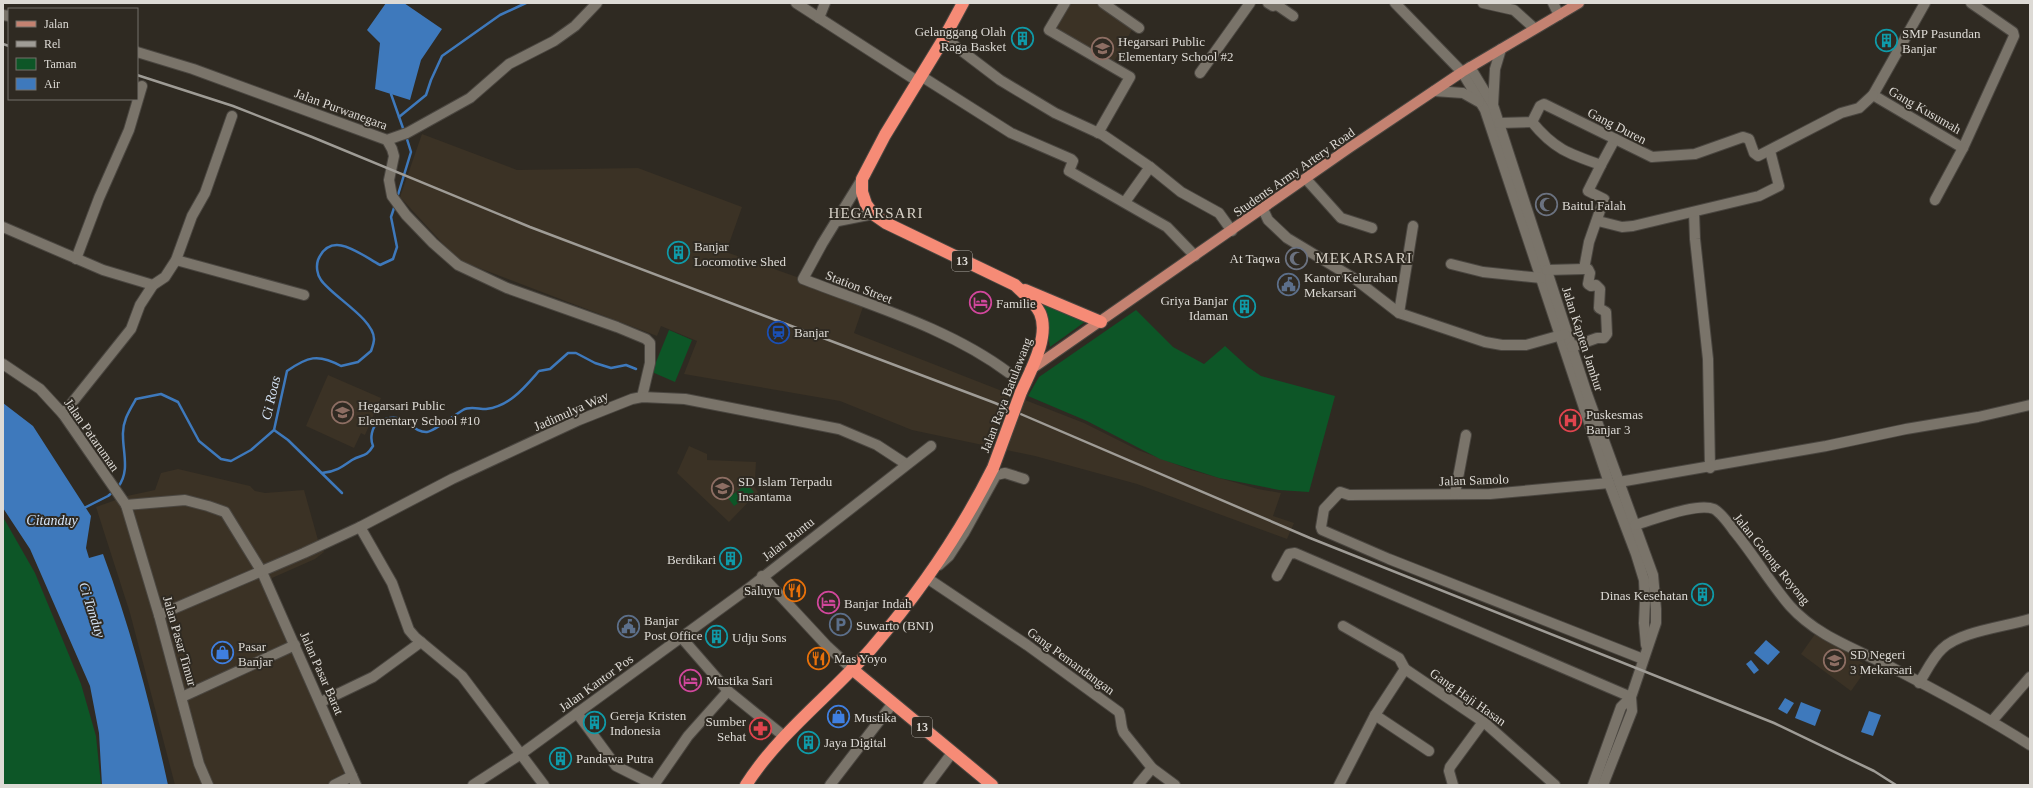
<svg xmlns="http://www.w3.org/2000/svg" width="2033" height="788" font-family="'Times New Roman',serif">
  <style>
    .built { fill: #3b3225 }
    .green { fill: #0d5627 }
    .water { fill: #3e79bc }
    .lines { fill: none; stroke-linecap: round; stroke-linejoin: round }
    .stream { stroke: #3e79bc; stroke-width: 2.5 }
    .minor-casing { stroke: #4a4640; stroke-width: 12 }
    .major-casing { stroke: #4a4640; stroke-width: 12 }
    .highway-casing { stroke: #4a4640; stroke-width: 14 }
    .minor { stroke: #7a746a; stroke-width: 10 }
    .major { stroke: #c48271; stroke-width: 10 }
    .highway { stroke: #f68b76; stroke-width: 12 }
    .rail { stroke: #9f9c96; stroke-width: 2.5 }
    .highway-bridge-casing { stroke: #4a4640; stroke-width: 14; stroke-linecap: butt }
    .highway-bridge { stroke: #f68b76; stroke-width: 12 }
    .labels { text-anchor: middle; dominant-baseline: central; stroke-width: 4; stroke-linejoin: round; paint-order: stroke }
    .shield { fill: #2f2a22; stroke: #a9a59f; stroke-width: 1 }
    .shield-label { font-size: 12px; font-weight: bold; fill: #dddad5 }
    .poi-label { font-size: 13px; fill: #dddad5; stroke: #2f2a22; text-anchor: start }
    .street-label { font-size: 13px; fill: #dddad5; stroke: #2f2a22 }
    .water-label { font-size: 14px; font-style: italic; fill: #d4e3f5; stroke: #2f2a22 }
    .quarter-label { font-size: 15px; letter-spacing: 1px; fill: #d7d1c7; stroke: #2f2a22 }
  </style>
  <rect width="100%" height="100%" fill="#2f2a22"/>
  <g class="built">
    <path d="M1067,3H1100L1134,26L1112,65L1052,30Z"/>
    <path d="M422,134L517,170L638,168L742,207L726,252L865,301L854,333L1084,423L1138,450L1191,470L1258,489L1281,493L1273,516L1294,523L1287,539L1137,484L1035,456L912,430L840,401L684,374L697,341L661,326L657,336L458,260L400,197Z"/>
    <path d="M328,375L381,398L365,435L361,433L354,448L306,426Z"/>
    <path d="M689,446L707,454V460L756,462L755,480L752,484L758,492L729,522L677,473Z"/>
    <path d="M178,469L250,486L255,491L265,493L304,490L318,540L324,552L315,559L272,578L271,582L357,779L344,785H175L130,613L96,507L127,496L155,490L161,473Z"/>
    <path d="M1818,630L1868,667L1851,691L1801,654Z"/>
  </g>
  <g class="green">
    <path d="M1043,303L1086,321L1050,347Z"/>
    <path d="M1136,310L1173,347L1204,364L1225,346L1248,367L1261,376L1335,396L1309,492L1279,490L1219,478L1160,459L1087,421L1028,396L1039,377Z"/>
    <path d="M669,330L692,340L675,382L652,372Z"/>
    <path d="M747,484L754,492L734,506L728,498Z"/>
    <path d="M3,517L35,573L81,684L96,736L101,785H3Z"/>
  </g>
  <g class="water">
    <path d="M386,3H404L442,29L421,60L410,100L375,89L380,43L367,30Z"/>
    <path d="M3,403L33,426L91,516L86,548L89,558L103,554C131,629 151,707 168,785H102L99,733L90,686L30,549L3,508Z"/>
    <path d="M1766,640L1780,652L1768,665L1754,653Z"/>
    <path d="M1751,660L1759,670L1754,674L1746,664Z"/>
    <path d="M1785,698L1794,703L1787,714L1778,709Z"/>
    <path d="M1801,702L1821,710L1815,726L1795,718Z"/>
    <path d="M1869,711L1881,715L1873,736L1861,732Z"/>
  </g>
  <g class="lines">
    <g class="stream">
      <path d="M391,94L404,131"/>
      <path d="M399,117L426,95L431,80L442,56L500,15L526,3"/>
      <path d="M397,198L411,152L406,136"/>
      <path d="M274,430L288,440L342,493"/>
      <path d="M322,473C335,472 342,467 352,460C362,454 366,458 373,446C370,439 371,427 379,422C405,408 410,433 427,432C435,431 454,415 463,410C469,406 478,409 486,409C510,406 524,388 539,371L550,369L568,353H576L595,363L611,368L626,365L636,369"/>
      <path d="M118,487C130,472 123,453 123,436C122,422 129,411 136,399L161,394L178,402L199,441L221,459L231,461L251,450L274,430L287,371C307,357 318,353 341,366L358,362L371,351C372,348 374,343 374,339C374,319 332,296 321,280C317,275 316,266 318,260C331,229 360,254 380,265L393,259L397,247L391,217L395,205"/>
      <path d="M82,509L108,496L113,492"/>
    </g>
    <defs>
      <g id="minor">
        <path d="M796,3L917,81"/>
        <path d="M1065,3L1049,30L1130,77L1098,133"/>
        <path d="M1103,3L1139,28"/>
        <path d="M1268,3L1273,6L1277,5L1293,16"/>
        <path d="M1395,3L1462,72L1485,110L1609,483L1636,554L1644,580L1645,601L1644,623L1646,645"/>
        <path d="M1483,3L1514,10L1534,28"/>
        <path d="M1553,3L1559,15"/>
        <path d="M1925,3L1873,95L1963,148L2014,36L2013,32L1971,3"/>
        <path d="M3,15L9,16"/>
        <path d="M819,18L825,3"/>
        <path d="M943,40L954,45L1000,80L1055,113L1103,135L1150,167L1125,202"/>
        <path d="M137,52L193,69L387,140L407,133L470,98L509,64L554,41L575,26L597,3"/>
        <path d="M1470,67L1493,105L1587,394L1653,575L1656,609V623L1631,697L1632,711L1603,785"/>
        <path d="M1200,73L1250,3"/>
        <path d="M921,76L1011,133L1071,159L1073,161L1069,171L1167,227L1195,256"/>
        <path d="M1434,91L1463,93L1479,102"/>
        <path d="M1493,105L1495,69L1501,49"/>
        <path d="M1532,122C1554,149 1569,154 1601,165L1615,139"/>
        <path d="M1499,123L1532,122L1540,106L1544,104L1652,157L1695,154L1743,137L1749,139L1754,153L1758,156L1841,113L1859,108L1873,95"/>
        <path d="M387,140L392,149L394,156L389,180L392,196L406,215L433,243L458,265L507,288L617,327L646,339L650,343V363L642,397"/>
        <path d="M1150,167L1181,192L1219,213L1232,231"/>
        <path d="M862,179L822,244L803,279C872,306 949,328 1009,373"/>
        <path d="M1306,179L1341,218L1372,228"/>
        <path d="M1935,200L1963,148"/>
        <path d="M1263,209L1268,220L1287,238L1355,279L1399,313L1485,342L1502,345H1526L1565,334"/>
        <path d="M1694,212L1695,239L1708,359L1710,468"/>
        <path d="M838,221L873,214"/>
        <path d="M1598,221L1622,227L1633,226L1759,196L1779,186L1770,151"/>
        <path d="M3,227L103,270L153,285"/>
        <path d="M76,259L99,198L129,130L142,86"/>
        <path d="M176,260L304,295"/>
        <path d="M1451,264L1483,272L1541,278"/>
        <path d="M1547,270L1584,269"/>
        <path d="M1399,313L1413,226"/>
        <path d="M1572,347L1597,338H1604L1607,334L1606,312L1599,308L1600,289L1596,285L1591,286L1588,284L1590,273L1588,269H1584L1589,242L1604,199L1588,191L1601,165"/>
        <path d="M3,364L40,389L63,414L126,505L159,615L199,764L208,785"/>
        <path d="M63,414L131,329L140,305L153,285L165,277L176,260L192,216L205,193L232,116"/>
        <path d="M1619,482L1826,446L1906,429L1978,417L2030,405"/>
        <path d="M1609,483L1490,494L1349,495L1340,492L1324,509L1321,527L1322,530L1389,559L1643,659"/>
        <path d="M1455,494L1466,435"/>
        <path d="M126,505L185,500L208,506L225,512L262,572L356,785"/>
        <path d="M1635,525C1653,520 1697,502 1714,509C1721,513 1729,524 1734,531C1754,555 1770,583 1790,606C1816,635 1851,647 1885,664C1934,689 1983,715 2030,745"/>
        <path d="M360,527L392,583L409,630L415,637L462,676L544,785"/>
        <path d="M939,565L949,556L964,533L996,475L1005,473L1024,479"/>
        <path d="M762,576L827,646L852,669"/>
        <path d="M1277,576L1289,554L1295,553L1631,697"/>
        <path d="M927,578L1027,645L1119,712C1122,720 1120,726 1124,733L1152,768L1175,785"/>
        <path d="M159,615L304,553L360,527L452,479L579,420L632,399L642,397L685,399L839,429L877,445L906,464"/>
        <path d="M1343,626L1399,658L1405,669"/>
        <path d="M681,637L728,691L785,737"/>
        <path d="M1919,683C1926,672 1933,657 1942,649C1960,631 2006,627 2030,619"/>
        <path d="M182,697L295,645"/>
        <path d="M321,702L373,677L421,642"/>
        <path d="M577,713L616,766L654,785"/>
        <path d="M1375,715L1429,751"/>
        <path d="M1992,721L2030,677"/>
        <path d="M334,785L352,776"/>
        <path d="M473,785L521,754L753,585L931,446"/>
        <path d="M654,785L688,736L728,691"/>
        <path d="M830,785L893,703"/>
        <path d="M928,785L952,753"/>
        <path d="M1138,785L1152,768"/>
        <path d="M1339,785L1375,715L1405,669L1485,723L1555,785"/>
        <path d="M1453,785L1449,771L1450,767L1483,722"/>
        <path d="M1593,785L1621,707L1631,697"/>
      </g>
      <path id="major" d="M1030,370L1349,148L1462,72L1579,3"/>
      <g id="highway">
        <path d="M963,3L943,40L885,135L862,179V192L866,204L873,214L886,223L1015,285C1023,293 1035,302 1040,313C1050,336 1031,370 1021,392"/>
        <path d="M1025,290L1101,322"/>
        <path d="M852,669L992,785"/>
        <path d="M746,785C779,733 831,695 871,649C919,593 960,534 993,468"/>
      </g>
    </defs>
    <use href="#minor" class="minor-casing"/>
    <use href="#major" class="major-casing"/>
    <use href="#highway" class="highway-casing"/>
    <use href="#minor" class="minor"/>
    <use href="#major" class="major"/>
    <use href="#highway" class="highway"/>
    <g class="rail">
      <path d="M3,44L9,46"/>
      <path d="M137,75L233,106L312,137L530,227L995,403L1310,538L1774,723L1874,771L1896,785"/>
    </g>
    <defs>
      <path id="highway-bridge" d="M993,468L1021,392"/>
    </defs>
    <use href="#highway-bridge" class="highway-bridge-casing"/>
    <use href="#highway-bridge" class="highway-bridge"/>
  </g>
  <defs>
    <symbol id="building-ring" viewBox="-11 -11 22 22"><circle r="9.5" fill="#2f2a22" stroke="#0f9aa8" stroke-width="1.5"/><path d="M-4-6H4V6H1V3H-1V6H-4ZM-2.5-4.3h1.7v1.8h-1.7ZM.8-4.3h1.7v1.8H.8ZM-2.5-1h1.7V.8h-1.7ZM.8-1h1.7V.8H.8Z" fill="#0f9aa8"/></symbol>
    <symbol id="school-ring" viewBox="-11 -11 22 22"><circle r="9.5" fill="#2f2a22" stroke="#8d6e63" stroke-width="1.5"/><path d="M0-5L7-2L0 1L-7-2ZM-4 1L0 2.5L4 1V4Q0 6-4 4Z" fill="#8d6e63"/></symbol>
    <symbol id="mosque-ring" viewBox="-11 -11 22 22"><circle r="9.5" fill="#2f2a22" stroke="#6b7280" stroke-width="1.5"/><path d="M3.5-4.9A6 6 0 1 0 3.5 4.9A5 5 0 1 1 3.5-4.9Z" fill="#6b7280"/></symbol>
    <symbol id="civic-ring" viewBox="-11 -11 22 22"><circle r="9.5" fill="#2f2a22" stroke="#5c6f8a" stroke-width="1.5"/><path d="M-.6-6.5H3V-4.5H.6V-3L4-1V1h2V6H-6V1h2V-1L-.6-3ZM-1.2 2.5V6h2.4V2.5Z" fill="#5c6f8a"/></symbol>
    <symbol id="hotel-ring" viewBox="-11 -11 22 22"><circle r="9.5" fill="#2f2a22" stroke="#d1479c" stroke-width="1.5"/><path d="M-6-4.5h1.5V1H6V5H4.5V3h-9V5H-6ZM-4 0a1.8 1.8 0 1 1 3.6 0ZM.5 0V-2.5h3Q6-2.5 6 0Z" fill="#d1479c"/></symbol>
    <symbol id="station-ring" viewBox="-11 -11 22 22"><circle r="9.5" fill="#2f2a22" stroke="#1a4fb4" stroke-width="1.5"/><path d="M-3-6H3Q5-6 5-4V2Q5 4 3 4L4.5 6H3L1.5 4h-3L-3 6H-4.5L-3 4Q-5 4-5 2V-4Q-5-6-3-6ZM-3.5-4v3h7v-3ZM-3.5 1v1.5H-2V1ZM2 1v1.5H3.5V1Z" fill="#1a4fb4"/></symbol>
    <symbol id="hospital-ring" viewBox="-11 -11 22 22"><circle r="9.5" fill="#2f2a22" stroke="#e0444e" stroke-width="1.5"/><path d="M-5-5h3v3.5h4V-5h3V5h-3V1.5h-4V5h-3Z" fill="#e0444e"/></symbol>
    <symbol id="restaurant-ring" viewBox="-11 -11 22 22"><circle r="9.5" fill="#2f2a22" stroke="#e8710a" stroke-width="1.5"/><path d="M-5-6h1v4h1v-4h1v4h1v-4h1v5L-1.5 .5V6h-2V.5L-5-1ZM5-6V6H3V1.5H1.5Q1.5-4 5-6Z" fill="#e8710a"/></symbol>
    <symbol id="parking-ring" viewBox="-11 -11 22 22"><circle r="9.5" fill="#2f2a22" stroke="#5c6f8a" stroke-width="1.5"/><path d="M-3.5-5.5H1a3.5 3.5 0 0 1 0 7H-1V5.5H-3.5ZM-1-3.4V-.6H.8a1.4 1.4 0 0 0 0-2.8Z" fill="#5c6f8a"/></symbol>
    <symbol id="shop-ring" viewBox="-11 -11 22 22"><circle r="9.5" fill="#2f2a22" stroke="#3f7fe0" stroke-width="1.5"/><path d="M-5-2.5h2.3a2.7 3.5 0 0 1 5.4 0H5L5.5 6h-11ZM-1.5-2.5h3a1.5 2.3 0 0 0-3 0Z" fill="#3f7fe0"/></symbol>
    <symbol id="pharmacy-ring" viewBox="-11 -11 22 22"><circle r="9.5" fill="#2f2a22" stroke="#e0444e" stroke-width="1.5"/><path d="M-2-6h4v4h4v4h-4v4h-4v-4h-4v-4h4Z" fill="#e0444e"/></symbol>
  </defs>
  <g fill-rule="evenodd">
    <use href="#building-ring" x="1010" y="26" width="25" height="25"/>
    <use href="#building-ring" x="1874" y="28" width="25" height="25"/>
    <use href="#school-ring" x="1090" y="36" width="25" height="25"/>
    <use href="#mosque-ring" x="1534" y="192" width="25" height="25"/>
    <use href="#building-ring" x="666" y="240" width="25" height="25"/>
    <use href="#mosque-ring" x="1284" y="246" width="25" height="25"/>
    <use href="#civic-ring" x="1276" y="272" width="25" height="25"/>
    <use href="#hotel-ring" x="968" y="290" width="25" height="25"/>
    <use href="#building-ring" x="1232" y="294" width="25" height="25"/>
    <use href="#station-ring" x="766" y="320" width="25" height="25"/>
    <use href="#school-ring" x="330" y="400" width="25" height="25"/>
    <use href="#hospital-ring" x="1558" y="408" width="25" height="25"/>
    <use href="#school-ring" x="710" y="476" width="25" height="25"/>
    <use href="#building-ring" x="718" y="546" width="25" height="25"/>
    <use href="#restaurant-ring" x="782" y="578" width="25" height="25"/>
    <use href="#building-ring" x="1690" y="582" width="25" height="25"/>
    <use href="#hotel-ring" x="816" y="590" width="25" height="25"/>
    <use href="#parking-ring" x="828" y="612" width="25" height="25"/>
    <use href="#civic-ring" x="616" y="614" width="25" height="25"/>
    <use href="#building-ring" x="704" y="624" width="25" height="25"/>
    <use href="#shop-ring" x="210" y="640" width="25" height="25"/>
    <use href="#restaurant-ring" x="806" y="646" width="25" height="25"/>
    <use href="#school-ring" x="1822" y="648" width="25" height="25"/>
    <use href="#hotel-ring" x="678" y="668" width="25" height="25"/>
    <use href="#shop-ring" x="826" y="704" width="25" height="25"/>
    <use href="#building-ring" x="582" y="710" width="25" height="25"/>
    <use href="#pharmacy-ring" x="748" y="716" width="25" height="25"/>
    <use href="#building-ring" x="796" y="730" width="25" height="25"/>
    <use href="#building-ring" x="548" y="746" width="25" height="25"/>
  </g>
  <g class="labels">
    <g class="shield">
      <rect x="952" y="251" width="20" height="20" rx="3"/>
      <rect x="912" y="717" width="20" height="20" rx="3"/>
    </g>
    <g class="shield-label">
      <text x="962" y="261">13</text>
      <text x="922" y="727">13</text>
    </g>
    <g class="poi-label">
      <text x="1006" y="31" text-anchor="end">Gelanggang Olah<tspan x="1006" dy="15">Raga Basket</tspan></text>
      <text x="1902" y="33">SMP Pasundan<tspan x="1902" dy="15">Banjar</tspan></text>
      <text x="1118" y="41">Hegarsari Public<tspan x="1118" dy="15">Elementary School #2</tspan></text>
      <text x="1562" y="205">Baitul Falah</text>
      <text x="694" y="246">Banjar<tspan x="694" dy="15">Locomotive Shed</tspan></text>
      <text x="1280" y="258" text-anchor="end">At Taqwa</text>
      <text x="1304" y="277">Kantor Kelurahan<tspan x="1304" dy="15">Mekarsari</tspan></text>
      <text x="1228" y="300" text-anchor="end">Griya Banjar<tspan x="1228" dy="15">Idaman</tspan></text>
      <text x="996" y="303">Familie</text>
      <text x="794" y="332">Banjar</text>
      <text x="358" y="405">Hegarsari Public<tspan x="358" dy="15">Elementary School #10</tspan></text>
      <text x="1586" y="414">Puskesmas<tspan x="1586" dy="15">Banjar 3</tspan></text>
      <text x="738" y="481">SD Islam Terpadu<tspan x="738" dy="15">Insantama</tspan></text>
      <text x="716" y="559" text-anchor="end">Berdikari</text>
      <text x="780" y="590" text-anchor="end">Saluyu</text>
      <text x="1688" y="595" text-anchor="end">Dinas Kesehatan</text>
      <text x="844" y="603">Banjar Indah</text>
      <text x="644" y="620">Banjar<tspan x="644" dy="15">Post Office</tspan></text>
      <text x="856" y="625">Suwarto (BNI)</text>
      <text x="732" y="637">Udju Sons</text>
      <text x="238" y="646">Pasar<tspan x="238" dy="15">Banjar</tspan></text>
      <text x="1850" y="654">SD Negeri<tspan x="1850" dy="15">3 Mekarsari</tspan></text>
      <text x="834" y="658">Mas Yoyo</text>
      <text x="706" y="680">Mustika Sari</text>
      <text x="610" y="715">Gereja Kristen<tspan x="610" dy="15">Indonesia</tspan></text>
      <text x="854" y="717">Mustika</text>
      <text x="746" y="721" text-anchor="end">Sumber<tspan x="746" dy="15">Sehat</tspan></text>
      <text x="824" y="742">Jaya Digital</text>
      <text x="576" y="758">Pandawa Putra</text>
    </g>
    <g class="street-label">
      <text transform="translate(341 109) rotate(20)">Jalan Purwanegara</text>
      <text transform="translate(1925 110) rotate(30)">Gang Kusumah</text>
      <text transform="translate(1617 126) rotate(27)">Gang Duren</text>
      <text transform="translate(1294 172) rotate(-35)">Students Army Artery Road</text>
      <text transform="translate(859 287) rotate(21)">Station Street</text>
      <text transform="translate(1583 339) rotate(72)">Jalan Kapten Jamhur</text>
      <text transform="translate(1006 395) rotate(-69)">Jalan Raya Batulawang</text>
      <text transform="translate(571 411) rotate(-24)">Jadimulya Way</text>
      <text transform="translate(92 435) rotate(55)">Jalan Pataruman</text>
      <text transform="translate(1474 480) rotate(-2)">Jalan Samolo</text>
      <text transform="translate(788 539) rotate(-38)">Jalan Buntu</text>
      <text transform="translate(1772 559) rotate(51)">Jalan Gotong Royong</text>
      <text transform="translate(180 641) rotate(74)">Jalan Pasar Timur</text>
      <text transform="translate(1071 661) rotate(36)">Gang Pemandangan</text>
      <text transform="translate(322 673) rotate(66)">Jalan Pasar Barat</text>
      <text transform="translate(596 683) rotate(-36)">Jalan Kantor Pos</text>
      <text transform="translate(1468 697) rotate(35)">Gang Haji Hasan</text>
    </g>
    <g class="water-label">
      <text transform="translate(271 398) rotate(-77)">Ci Roas</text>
      <text x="52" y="520">Citanduy</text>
      <text transform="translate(92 610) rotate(72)">Ci Tanduy</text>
    </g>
    <g class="quarter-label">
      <text x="876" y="213">HEGARSARI</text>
      <text x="1364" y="258">MEKARSARI</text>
    </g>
  </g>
  <rect width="2033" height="788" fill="none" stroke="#dddad5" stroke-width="8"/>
  <rect x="8" y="8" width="130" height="92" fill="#2f2a22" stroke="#75706a"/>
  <rect x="16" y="21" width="20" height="6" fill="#c48271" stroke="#75706a"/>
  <text x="44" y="28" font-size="12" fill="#dddad5">Jalan</text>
  <rect x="16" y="41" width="20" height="6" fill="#9f9c96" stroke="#75706a"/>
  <text x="44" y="48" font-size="12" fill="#dddad5">Rel</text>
  <rect x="16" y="58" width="20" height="12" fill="#0d5627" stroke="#75706a"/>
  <text x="44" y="68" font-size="12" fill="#dddad5">Taman</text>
  <rect x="16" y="78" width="20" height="12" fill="#3e79bc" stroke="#75706a"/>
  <text x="44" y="88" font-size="12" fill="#dddad5">Air</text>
</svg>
